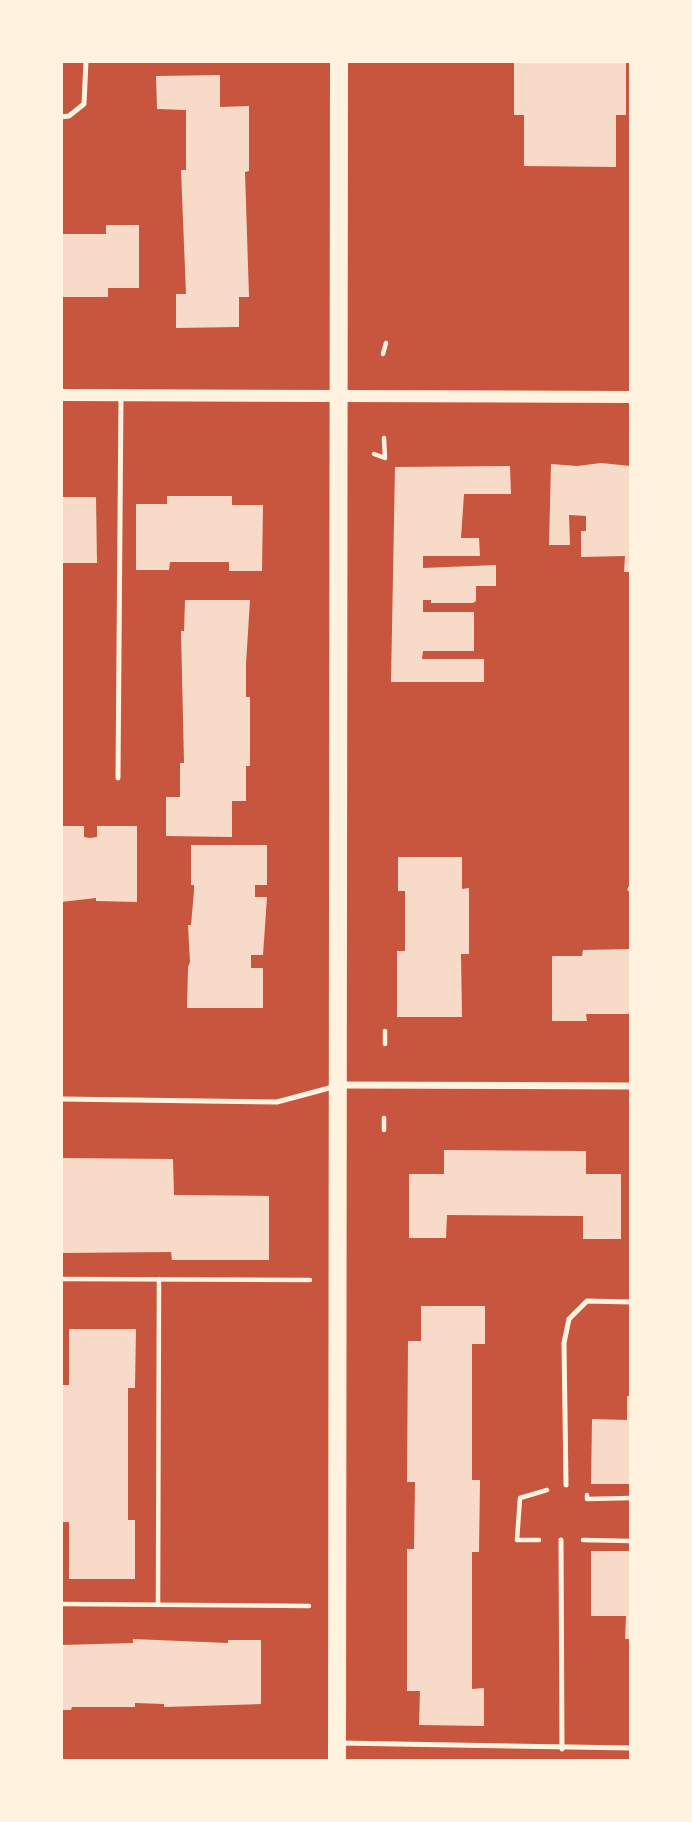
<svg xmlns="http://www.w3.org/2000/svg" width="692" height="1822" font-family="'Golos Text',sans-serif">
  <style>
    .building { fill: #f7dbc8 }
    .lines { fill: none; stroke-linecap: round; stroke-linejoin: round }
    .path { stroke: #fff3e0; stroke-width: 4.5 }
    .service { stroke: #fff3e0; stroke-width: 5 }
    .minor { stroke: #fff3e0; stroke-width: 7 }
    .tertiary { stroke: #fff3e0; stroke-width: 12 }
    .primary { stroke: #fff3e0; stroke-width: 18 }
  </style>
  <rect width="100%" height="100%" fill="#c8553d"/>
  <g class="building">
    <path d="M514,61H626V115H616V167L524,166V115H514Z"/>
    <path d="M220,75V107L249,106V171L245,172L249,297H239V327L176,328V294H186L181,170H186V110L157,109L156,76Z"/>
    <path d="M106,225H139V288H108V297H61V234H106Z"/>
    <path d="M601,463L631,466V572H624L625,556L581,557V531H586V516L569,515L570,545H549L551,464L577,466Z"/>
    <path d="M510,466L511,494H464L461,538H479L480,556H423V568L496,565V586H476V601L473,603H431V600H423V612H474V651H423L422,659H484V682H391L395,467Z"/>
    <path d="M167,496H232V505H263L262,571H229V562H170L169,570H136V504H167Z"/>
    <path d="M61,497H96L97,563H61Z"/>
    <path d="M185,600H250L246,664V697H250V766H246V801H232V837L166,836V797H180V763H184L181,631H184Z"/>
    <path d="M61,826H84V837L90,838L97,837V826H137V902L96,901V898L61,902Z"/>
    <path d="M191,845H267V885H255V897H267L263,955H251V968H263V1008H187L188,967L190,962L188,925H191L194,891V885H191Z"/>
    <path d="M398,857H462V889L469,888V954H461L462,1017H397V951H405V891H398Z"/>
    <path d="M631,949V1014H586L587,1021H552V956H582L583,950Z"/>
    <path d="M444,1150L586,1151V1174H621V1239H583V1216L447,1215L446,1238H409V1174H444Z"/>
    <path d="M61,1158L173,1159L174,1195L269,1196V1260H172L171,1252L61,1253Z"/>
    <path d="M421,1306H485V1344H472V1480H480L479,1552H472V1689L484,1688V1726L419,1725L420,1691H407V1549H414L415,1482H407L408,1341H421Z"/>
    <path d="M69,1329H136L135,1388H128V1520H135V1579H69V1522H61V1385H69Z"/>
    <path d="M627,1396H631L629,1484H591L592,1419L627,1420Z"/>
    <path d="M591,1551H629L631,1639H625L626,1616H591Z"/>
    <path d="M133,1639L228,1643V1640H261V1704L164,1707V1704L135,1703V1707H72L71,1710H61V1645L133,1643Z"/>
  </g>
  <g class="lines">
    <g class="path">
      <path d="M383,354L386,343"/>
      <path d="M374,454L385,458L384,438"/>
      <path d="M385,1044V1031"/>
      <path d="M384,1130V1118"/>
      <path d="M61,1279L310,1280"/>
      <path d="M587,1495V1499L631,1498"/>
      <path d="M539,1540H517L520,1498L547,1490"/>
      <path d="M583,1540L631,1541"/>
      <path d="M61,1604L309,1606"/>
      <path d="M158,1605L159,1279"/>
    </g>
    <g class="service">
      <path d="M61,117L69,116L84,104L86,61"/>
      <path d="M118,778L121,396"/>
      <path d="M630,889H631"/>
      <path d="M61,1099L277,1102L333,1087"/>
      <path d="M566,1485L564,1343L569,1319L587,1301L631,1302"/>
      <path d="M561,1540L562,1749"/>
      <path d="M340,1743L631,1748"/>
    </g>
    <path class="minor" d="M339,1085L631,1086"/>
    <path class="tertiary" d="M61,395L631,397"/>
    <path class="primary" d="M337,1761L339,61"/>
  </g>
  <rect width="692" height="1822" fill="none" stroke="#fff3e0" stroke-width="126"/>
</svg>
